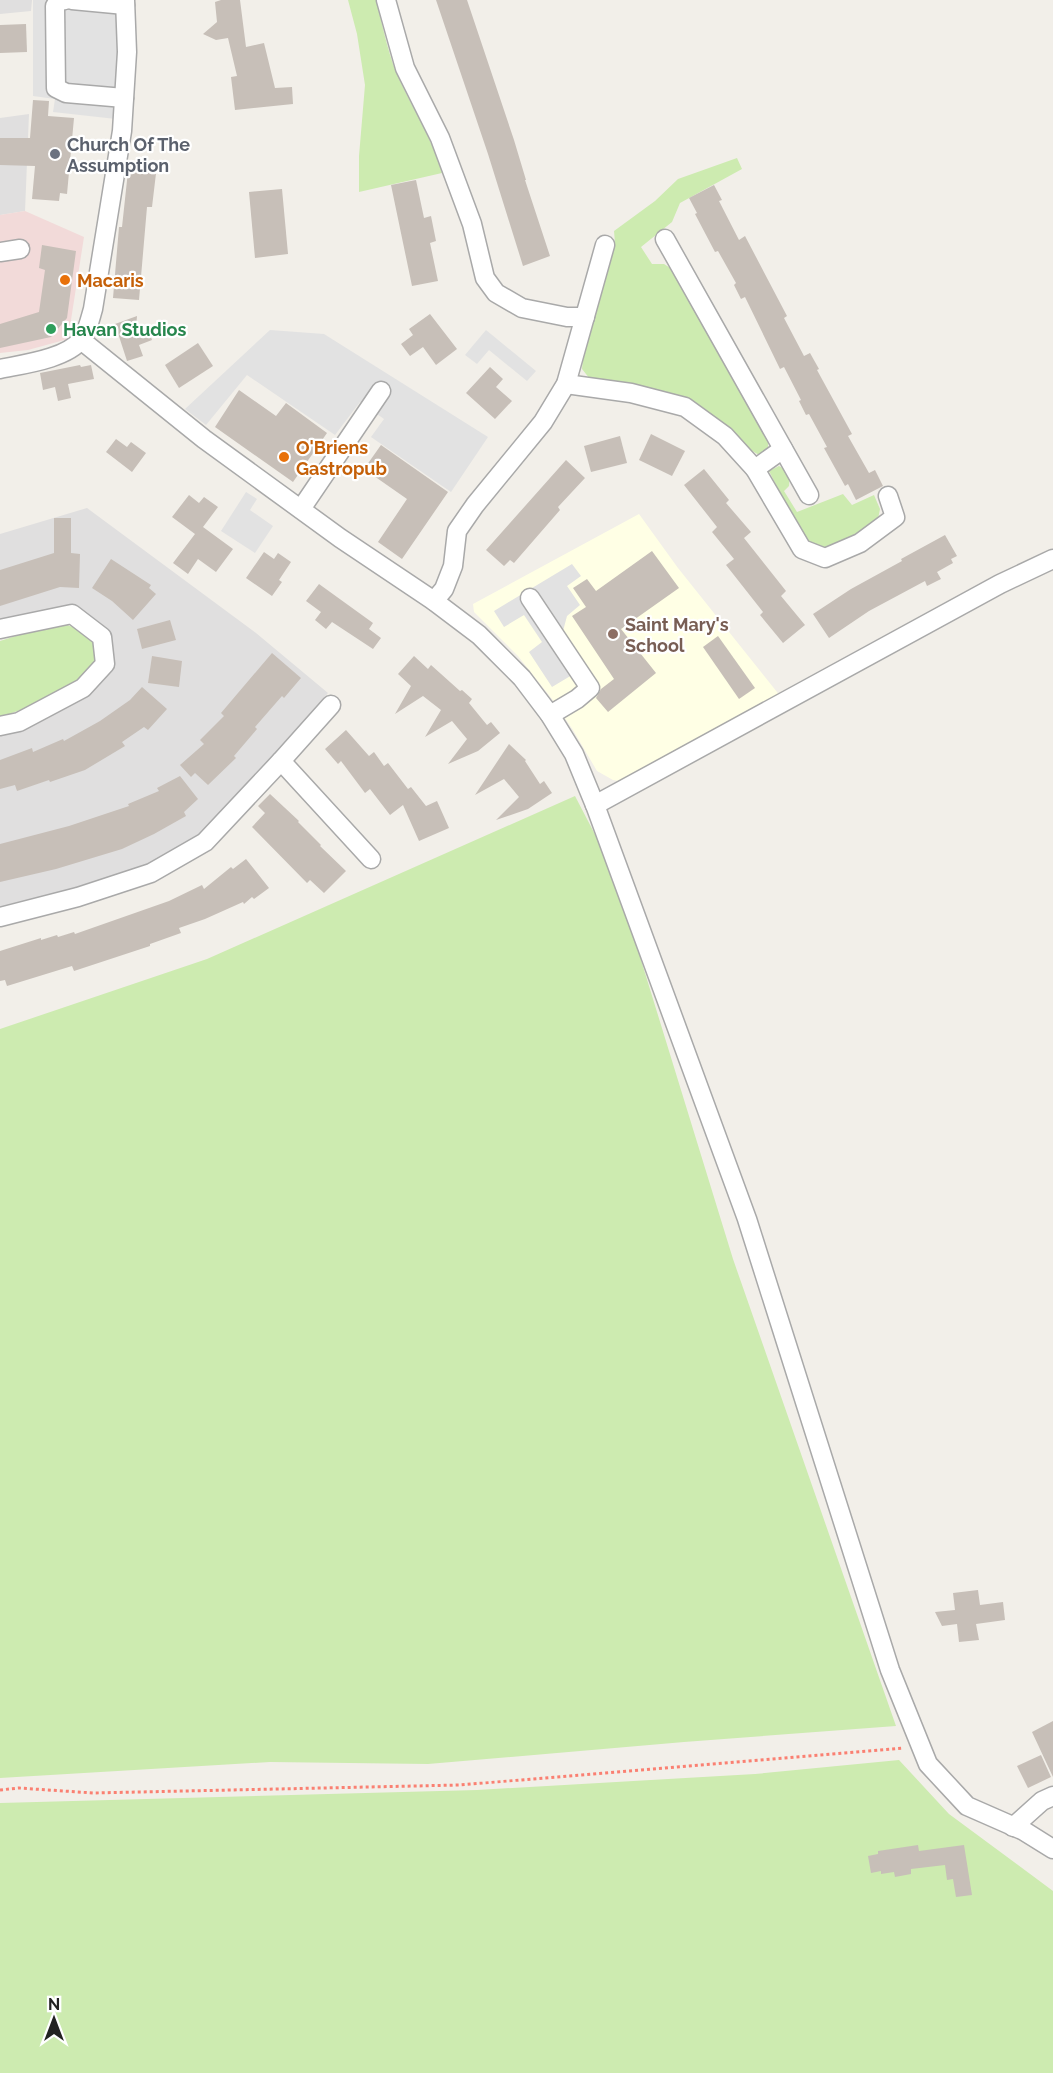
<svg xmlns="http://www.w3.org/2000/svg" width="1053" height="2073" font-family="Raleway,sans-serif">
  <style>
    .residential { fill: #e0dfdf }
    .commercial { fill: #f2dad9 }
    .education { fill: #ffffe5 }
    .grass { fill: #cdebb0 }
    .parking { fill: #e2e2e2 }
    .building { fill: #c7bfb8 }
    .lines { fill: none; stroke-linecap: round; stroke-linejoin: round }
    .minor-casing { stroke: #a9a9a9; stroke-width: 21 }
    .path { stroke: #fa8072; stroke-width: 3; stroke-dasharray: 3 3; stroke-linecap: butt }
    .minor { stroke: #fff; stroke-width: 18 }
    .worship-dot { fill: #6b7280; stroke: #fff; stroke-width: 2 }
    .food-dot { fill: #e8710a; stroke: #fff; stroke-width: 2 }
    .leisure-dot { fill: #2e9e5b; stroke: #fff; stroke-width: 2 }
    .education-dot { fill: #8d6e63; stroke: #fff; stroke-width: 2 }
    .labels { text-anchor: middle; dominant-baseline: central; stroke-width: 4.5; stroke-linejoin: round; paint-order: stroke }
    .worship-label { font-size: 18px; font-weight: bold; fill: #5b616d; stroke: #fff; text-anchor: start }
    .food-label { font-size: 18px; font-weight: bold; fill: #c56008; stroke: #fff; text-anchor: start }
    .leisure-label { font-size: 18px; font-weight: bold; fill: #27864d; stroke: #fff; text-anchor: start }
    .education-label { font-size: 18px; font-weight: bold; fill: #785e54; stroke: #fff; text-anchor: start }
  </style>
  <rect width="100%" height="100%" fill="#f2efe9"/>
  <g class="residential">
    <path d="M0,0H32L31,11L0,14Z"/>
    <path d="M29,114L25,211L0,215V118Z"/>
    <path d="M87,508L256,633L328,693L203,834L184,850L108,882L0,909V732L100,680L103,631L89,615L67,607L0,626V534Z"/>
  </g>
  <path class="commercial" d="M25,211L84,237L68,339L28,350L0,353V215Z"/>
  <path class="education" d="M639,514L678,568L781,697L629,783L613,780L597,771L573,730L552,699L518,656L474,612L473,604Z"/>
  <g class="grass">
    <path d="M348,0H376C382,23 387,49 396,72C411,107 431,135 442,173L359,192V156L365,85L357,34Z"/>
    <path d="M737,158L742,169L680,203L672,222L641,247L652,264H664L675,271L768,442V450L759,455C742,446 730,428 713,416C677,391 632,388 590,379L582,369L583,358L615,243L614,231L655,201L678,179Z"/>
    <path d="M779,466C788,471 790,476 789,486L784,491L797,512L843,494L852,505L874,495L880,509L878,519L855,536L825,550L804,541L769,471Z"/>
    <path d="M60,622C68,626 79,628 86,633C101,645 97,666 84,677C69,691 20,711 0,717V641Z"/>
    <path d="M575,796L613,869L733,1259L896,1726L684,1742L428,1764L270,1762L0,1778V1029L207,959Z"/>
    <path d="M899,1760L949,1814L1053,1891V2073H0V1803L477,1790L755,1774Z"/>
  </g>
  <g class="parking">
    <path d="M33,0H119L116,119L53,112L55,99L33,96Z"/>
    <path d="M270,330L324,334L488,437L451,492L371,437L384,419L360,402L335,435L247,375L206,425L185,409Z"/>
    <path d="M486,330L536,371L527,381L489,350L477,364L465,355Z"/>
    <path d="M246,492L257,499L250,510L273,526L255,553L221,531Z"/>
    <path d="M572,564L581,576L567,586L580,605L567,616L563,631L587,666L552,687L529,652L542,642L524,615L504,627L494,611Z"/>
  </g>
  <g class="building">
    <path d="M221,0H240L246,47L264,43L275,88L292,87L293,104L235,110L231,77L237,76L228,38L216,40L203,34L217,22L215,2Z"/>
    <path d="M436,0H467L514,140L526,180H525L550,256L523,266L488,154Z"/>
    <path d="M26,24L27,52L0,53V25Z"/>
    <path d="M33,100L49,101L48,116L74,118L67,194L60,193L59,201L32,199L35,166L0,165V138H30Z"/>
    <path d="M129,162L157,165L152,207H147L139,300L113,298L119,227H122Z"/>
    <path d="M416,180L424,218L431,216L436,241L430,243L438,281L412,286L391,185Z"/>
    <path d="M714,185L722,200L719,201L739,240L745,236L787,316L784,318L804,356L810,353L819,369L817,370L852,434L848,436L869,473L875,470L883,486L856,500L848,484L845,486L824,448L827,447L809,414L806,415L799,401L801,400L784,367L780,369L745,297L741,299L734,285L736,283L718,251L715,252L695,214L697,213L689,198Z"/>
    <path d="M282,189L288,254L255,258L249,192Z"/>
    <path d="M42,245L76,251L67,318L51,337L0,348V324L39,312L45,270L39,268Z"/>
    <path d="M430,314L457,349L436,365L423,347L410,356L401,344L413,335L409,329Z"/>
    <path d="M137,316L136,328L147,325L152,340L139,345L143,356L127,361L115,324Z"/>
    <path d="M198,343L213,366L179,388L165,365Z"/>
    <path d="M80,365L81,367L91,365L94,379L68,384L71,398L58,401L55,387L43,390L40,373Z"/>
    <path d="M490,367L503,379L496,387L512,401L495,419L466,393Z"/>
    <path d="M239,390L276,416L286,403L327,433L293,482L215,427Z"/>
    <path d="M651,434L685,451L672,476L639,460Z"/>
    <path d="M620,436L627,463L591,472L584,446Z"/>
    <path d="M116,439L127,447L131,442L146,453L132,472L106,452Z"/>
    <path d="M381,445L448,492L402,559L378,542L407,499L364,469Z"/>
    <path d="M566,460L585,478L558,507L560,510L514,563L510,560L504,566L486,550Z"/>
    <path d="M704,469L729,500L726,503L751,532L744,538L786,591L781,596L805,625L783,643L760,615L763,612L726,565L734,559L712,532L717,527L684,485Z"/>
    <path d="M189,495L199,503L204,497L218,507L203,527L233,549L216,572L198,559L188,574L173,563L195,534L172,517Z"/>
    <path d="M54,518H71V553L80,554L79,588L60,587L0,606V570L54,553Z"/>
    <path d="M945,535L957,556L951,559L953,563L937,572L941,579L927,586L925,581L869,611L829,638L813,614L851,589L902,561L901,559Z"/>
    <path d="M652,551L679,588L621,629L656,673L608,712L596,698L601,689L614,679L572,616L586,607L573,588L587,579L596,591Z"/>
    <path d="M264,552L274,559L278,553L291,562L279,580L282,582L272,596L246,578Z"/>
    <path d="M111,559L151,585L149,588L156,594L133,620L112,601L92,588Z"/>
    <path d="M319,584L373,623L369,629L381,638L373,649L332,622L326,629L315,620L321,612L306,601Z"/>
    <path d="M170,620L176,640L142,649L137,629Z"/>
    <path d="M718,636L755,688L739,699L703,647Z"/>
    <path d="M272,653L301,678L284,698L282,696L255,727L257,729L234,756L236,758L208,785L195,773L191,777L180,765L204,744L200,740L224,716L221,713Z"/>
    <path d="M152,656L182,661L179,687L148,683Z"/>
    <path d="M414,656L428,669L431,665L460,691L462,690L472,699L469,703L487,725L491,722L500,733L478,751L448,764L467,739L452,721L425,737L441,710L423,696L395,714L411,686L398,674Z"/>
    <path d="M142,687L167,709L148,730L144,727L122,742L125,746L85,770L50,782L49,780L17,791L15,785L0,789V760L32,748L33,752L63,739L64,741L100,721L130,700Z"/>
    <path d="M346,730L369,756L374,752L384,766L388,763L408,789L411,787L426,806L437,801L449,828L419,841L403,805L390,815L370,789L365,793L341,761L338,764L325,749Z"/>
    <path d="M509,744L526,760L525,761L540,784L544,781L552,793L528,809L496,820L519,797L504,779L475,795Z"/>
    <path d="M180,776L198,799L184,812L186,816L154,834L122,849L56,869L0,882V844L69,826L129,806L128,804L159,791L157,788Z"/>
    <path d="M270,794L299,821L298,822L321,845L320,846L346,871L324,893L310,880L307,883L252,827L265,813L258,806Z"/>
    <path d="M246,859L269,888L254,899L252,897L244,904L243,902L205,919L179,928L181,933L150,944V946L74,971L72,966L7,986L5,980L0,981V951L41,938V940L57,935L58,937L74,932L75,934L169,901L202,885L204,889L231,867L233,869Z"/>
    <path d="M978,1590L980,1605L1003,1602L1005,1620L976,1624L979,1640L959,1642L957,1624L942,1626L935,1612L955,1610L953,1593Z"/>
    <path d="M1053,1721V1777L1032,1732Z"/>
    <path d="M1041,1755L1051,1777L1028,1788L1017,1766Z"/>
    <path d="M918,1845L919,1851L964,1845L972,1895L956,1897L953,1879L947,1880L945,1865L911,1869V1874L895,1877L894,1872L881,1874V1871L871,1873L868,1856L878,1854V1851Z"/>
  </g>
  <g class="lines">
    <defs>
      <g id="minor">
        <path d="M65,0L59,1L55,6L56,88L66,93L124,98"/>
        <path d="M72,0L125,5"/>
        <path d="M386,0L405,68L440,138L472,224L485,278L496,293L522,308L567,317H585"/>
        <path d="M665,239L809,495"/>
        <path d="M0,252L20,249"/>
        <path d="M81,340L204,439L340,538L434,601L479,635L522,678L550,715L574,754L595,805L747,1219L890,1670L928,1764L967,1806L1024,1831L1053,1849"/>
        <path d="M0,369C24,364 66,359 82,339C88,330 90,319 93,309L122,131L127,52L125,0"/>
        <path d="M566,384L631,393L685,407L725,436L755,469L802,549L825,558L860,543L895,517L888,496"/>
        <path d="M755,469L783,449"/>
        <path d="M301,509L381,391"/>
        <path d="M530,598L590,688L577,699L550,715"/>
        <path d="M434,601L444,589L453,566L457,531L475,505L543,422L566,384L605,245"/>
        <path d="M0,629L72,614L102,637L105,664L83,688L19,722L0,726"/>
        <path d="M281,761L331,705"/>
        <path d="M595,805L1000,584L1053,559"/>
        <path d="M0,917L78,897L151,873L205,842L281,761L371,859"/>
        <path d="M1013,1827L1042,1801L1053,1796"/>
      </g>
    </defs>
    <use href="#minor" class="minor-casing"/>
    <path class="path" d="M0,1790L19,1788L93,1793L460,1785L904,1748"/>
    <use href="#minor" class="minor"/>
  </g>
  <circle class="worship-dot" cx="55" cy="154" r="6"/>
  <g class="food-dot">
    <circle cx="65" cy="280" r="6"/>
    <circle cx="284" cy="457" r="6"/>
  </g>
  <circle class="leisure-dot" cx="51" cy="329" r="6"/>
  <circle class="education-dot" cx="613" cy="634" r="6"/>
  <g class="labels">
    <g class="worship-label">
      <text x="67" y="144">Church Of The<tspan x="67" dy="21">Assumption</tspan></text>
    </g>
    <g class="food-label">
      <text x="77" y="280">Macaris</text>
      <text x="296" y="447">O'Briens<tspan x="296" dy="21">Gastropub</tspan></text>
    </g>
    <g class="leisure-label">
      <text x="63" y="329">Havan Studios</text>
    </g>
    <g class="education-label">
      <text x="625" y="624">Saint Mary's<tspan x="625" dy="21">School</tspan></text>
    </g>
  </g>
  <g transform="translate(54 2019)" stroke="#ffffff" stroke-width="4.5" paint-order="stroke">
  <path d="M0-4.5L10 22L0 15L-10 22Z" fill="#222222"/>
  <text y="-9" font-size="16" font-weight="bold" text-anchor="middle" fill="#222222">N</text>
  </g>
</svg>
